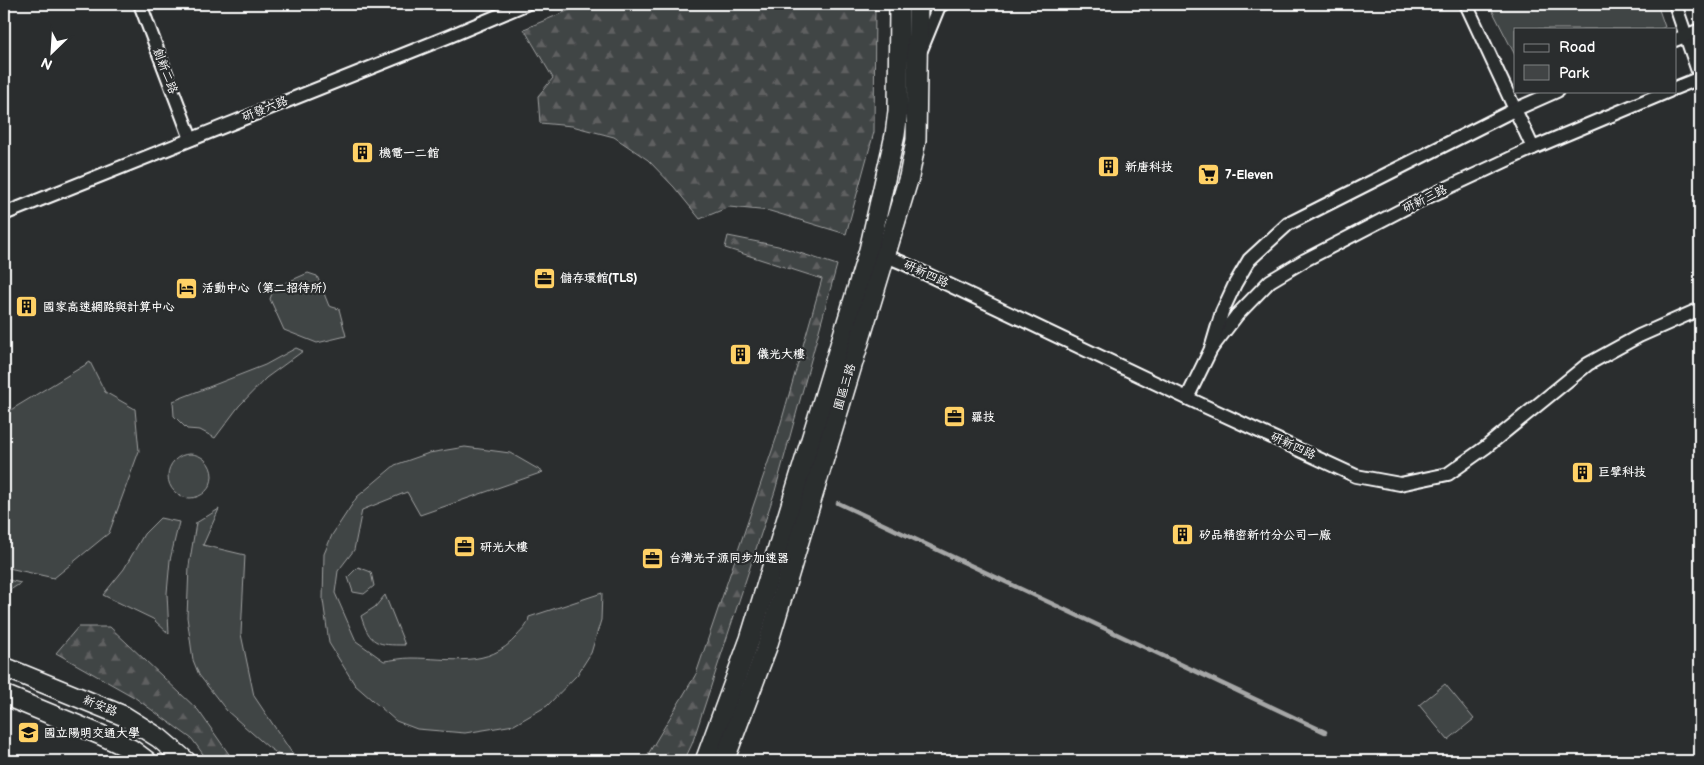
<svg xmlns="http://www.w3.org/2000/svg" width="1704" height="765" font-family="'Balsamiq Sans','LXGW WenKai TC',sans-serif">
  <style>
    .green { fill: #414445; stroke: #a0a2a2 }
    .forest { fill: url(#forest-firs); stroke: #a0a2a2 }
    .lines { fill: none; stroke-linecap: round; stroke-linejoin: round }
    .stream { stroke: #a6a7a7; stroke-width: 4.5 }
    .street-casing { stroke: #fff; stroke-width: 16 }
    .secondary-casing { stroke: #fff; stroke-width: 22 }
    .street { stroke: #2a2d2e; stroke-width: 12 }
    .secondary { stroke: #2a2d2e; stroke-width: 19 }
    .labels { text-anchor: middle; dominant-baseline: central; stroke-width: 4.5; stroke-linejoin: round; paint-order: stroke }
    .street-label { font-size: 12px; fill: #fff; stroke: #2a2d2e }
    .poi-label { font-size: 12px; font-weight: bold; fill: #fff; stroke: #2a2d2e; text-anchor: start }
  </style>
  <defs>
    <pattern id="forest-firs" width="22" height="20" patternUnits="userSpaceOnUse" patternTransform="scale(1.25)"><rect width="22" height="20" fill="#414445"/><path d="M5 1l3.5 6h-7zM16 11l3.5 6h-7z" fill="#5e6061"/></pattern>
  </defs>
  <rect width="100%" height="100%" fill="#2a2d2e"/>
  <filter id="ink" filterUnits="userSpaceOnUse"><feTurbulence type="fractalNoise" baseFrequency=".02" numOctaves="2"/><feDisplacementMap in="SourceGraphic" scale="10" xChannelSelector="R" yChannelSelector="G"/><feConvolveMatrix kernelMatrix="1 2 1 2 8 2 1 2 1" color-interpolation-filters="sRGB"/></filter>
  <g filter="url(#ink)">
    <g class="green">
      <path d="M1489,4H1657L1665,27L1660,29H1515V55Z"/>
      <path d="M308,273L317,276L329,306L339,309L346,336L317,343L284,330L270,299L274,288Z"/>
      <path d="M296,348L303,351L266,378L239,406L215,438L200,430L187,429L174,416L173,401L265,365Z"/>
      <path d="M90,362L105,392L135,409L139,451L109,533L54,578L4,567V414Z"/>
      <path d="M465,447L510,453L543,472L420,515L407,492L362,510L354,550L338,571L335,593L356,641L384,661C393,660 402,658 411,658C450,658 488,669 517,636C523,629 528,626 529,617L602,593L601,620L591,653L577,675L547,706L514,725L465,733L417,729L396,721L355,685L329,643L323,600L324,554L332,535L357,497L395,465L429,453Z"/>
      <circle cx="190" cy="476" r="22"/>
      <path d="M219,509L203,545L245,555L241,634L254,696L292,753L303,761H288L268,747L227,711L199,675L193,660L187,617L189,566L196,523Z"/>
      <path d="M160,518L179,522L170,560L167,593L169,634L153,619L103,595L124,569L144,534Z"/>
      <path d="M358,567L371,572L374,586L364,594L353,592L348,577Z"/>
      <path d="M385,595L405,645C377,645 370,645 361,616L375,607Z"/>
      <path d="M1445,684L1474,719L1448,740L1419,705Z"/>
    </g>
    <g class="forest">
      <path d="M584,4H875L874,132L846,234L770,211L729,207L700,219L674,187L648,160L614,137L572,126L540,123L538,96L553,78L524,29Z"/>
      <path d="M728,236L778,246L837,265L775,491L692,744L684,761H644L696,674L778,433L822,279L725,248Z"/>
      <path d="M4,579L21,583L4,594Z"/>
      <path d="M78,627H110L198,710L231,757L237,761H208L192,739L134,697L56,653Z"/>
    </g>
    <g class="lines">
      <path class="stream" d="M838,503L1325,732"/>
      <defs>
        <g id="street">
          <path d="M140,4L191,139"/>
          <path d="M1466,4L1533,148"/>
          <path d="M1675,4L1700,77"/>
          <path d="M1675,40L1700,30"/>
          <path d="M921,50L939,6L943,4"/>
          <path d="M1675,88L1700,78"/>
          <path d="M4,214L450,36L526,4"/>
          <path d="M879,253L903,263L1187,398L1356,476L1400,484L1448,474L1486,447L1588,364L1639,336L1700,309"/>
          <path d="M1211,349L1237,315L1270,281L1305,260L1417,202L1533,148L1669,91"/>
          <path d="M1187,398L1211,349L1222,312L1235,284L1249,260L1288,224L1514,110L1557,91"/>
        </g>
        <g id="secondary">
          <path d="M4,667L124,716L159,738L186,761"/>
          <path d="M4,695L101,735L131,749L147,761"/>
          <path d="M705,761L750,639L869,250L895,135L898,111L899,4"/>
          <path d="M724,761L767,647L909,177L916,140L918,4"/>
        </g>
      </defs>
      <use href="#street" class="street-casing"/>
      <use href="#secondary" class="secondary-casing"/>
      <use href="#street" class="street"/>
      <use href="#secondary" class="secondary"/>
    </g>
  </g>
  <defs>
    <symbol id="building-square" viewBox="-11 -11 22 22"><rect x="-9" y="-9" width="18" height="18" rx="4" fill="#ffd166" stroke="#2a2d2e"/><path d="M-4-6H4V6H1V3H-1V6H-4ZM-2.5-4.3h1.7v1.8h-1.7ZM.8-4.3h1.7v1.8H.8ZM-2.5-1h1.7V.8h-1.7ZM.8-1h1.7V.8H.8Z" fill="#111"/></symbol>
    <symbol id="supermarket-square" viewBox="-11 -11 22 22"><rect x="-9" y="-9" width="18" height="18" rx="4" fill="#ffd166" stroke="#2a2d2e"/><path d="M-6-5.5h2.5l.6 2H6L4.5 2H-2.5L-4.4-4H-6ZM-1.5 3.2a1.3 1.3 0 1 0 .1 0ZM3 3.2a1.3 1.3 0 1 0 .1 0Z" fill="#111"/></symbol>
    <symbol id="office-square" viewBox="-11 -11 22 22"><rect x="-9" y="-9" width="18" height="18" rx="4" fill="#ffd166" stroke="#2a2d2e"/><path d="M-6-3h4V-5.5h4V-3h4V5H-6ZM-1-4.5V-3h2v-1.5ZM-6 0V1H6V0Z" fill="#111"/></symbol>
    <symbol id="hotel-square" viewBox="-11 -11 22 22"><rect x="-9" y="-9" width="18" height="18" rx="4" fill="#ffd166" stroke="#2a2d2e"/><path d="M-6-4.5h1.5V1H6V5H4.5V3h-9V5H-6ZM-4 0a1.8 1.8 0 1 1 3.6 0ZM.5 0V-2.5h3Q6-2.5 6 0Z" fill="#111"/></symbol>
    <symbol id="university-square" viewBox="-11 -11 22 22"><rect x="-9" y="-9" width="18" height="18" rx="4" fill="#ffd166" stroke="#2a2d2e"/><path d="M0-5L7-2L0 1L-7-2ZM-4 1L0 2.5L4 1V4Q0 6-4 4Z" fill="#111"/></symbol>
  </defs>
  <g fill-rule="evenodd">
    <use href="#building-square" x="350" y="140" width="25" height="25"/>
    <use href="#building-square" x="1096" y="154" width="25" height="25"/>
    <use href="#supermarket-square" x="1196" y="162" width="25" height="25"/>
    <use href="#office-square" x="532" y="266" width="25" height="25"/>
    <use href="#hotel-square" x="174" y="276" width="25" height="25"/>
    <use href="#building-square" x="14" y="294" width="25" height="25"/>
    <use href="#building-square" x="728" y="342" width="25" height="25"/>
    <use href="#office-square" x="942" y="404" width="25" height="25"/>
    <use href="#building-square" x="1570" y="460" width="25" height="25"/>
    <use href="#building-square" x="1170" y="522" width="25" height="25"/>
    <use href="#office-square" x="452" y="534" width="25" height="25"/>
    <use href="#office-square" x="640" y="546" width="25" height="25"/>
    <use href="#university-square" x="16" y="720" width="25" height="25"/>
  </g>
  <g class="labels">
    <g class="street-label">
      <text transform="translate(165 71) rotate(69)">創新二路</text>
      <text transform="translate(265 109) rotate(-22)">研發六路</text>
      <text transform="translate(1425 199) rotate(-26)">研新三路</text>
      <text transform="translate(926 274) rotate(25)">研新四路</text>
      <text transform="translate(845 387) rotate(-73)">園區三路</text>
      <text transform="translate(1293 446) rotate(25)">研新四路</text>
      <text transform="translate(100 706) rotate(22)">新安路</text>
    </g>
    <g class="poi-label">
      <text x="379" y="153">機電一二館</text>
      <text x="1125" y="167">新唐科技</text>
      <text x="1225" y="175">7-Eleven</text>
      <text x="560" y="278">儲存環館(TLS)</text>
      <text x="202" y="288">活動中心（第二招待所）</text>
      <text x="43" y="307">國家高速網路與計算中心</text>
      <text x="757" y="354">儀光大樓</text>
      <text x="971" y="417">羅技</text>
      <text x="1598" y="472">巨擘科技</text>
      <text x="1199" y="535">矽品精密新竹分公司一廠</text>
      <text x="480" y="547">研光大樓</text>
      <text x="669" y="558">台灣光子源同步加速器</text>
      <text x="44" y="733">國立陽明交通大學</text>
    </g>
  </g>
  <rect width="1704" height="765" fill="none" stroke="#2a2d2e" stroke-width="20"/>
  <rect x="10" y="10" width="1684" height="745" fill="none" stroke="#fff" stroke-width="2" filter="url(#ink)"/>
  <rect x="1514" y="28" width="162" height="65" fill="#2a2d2e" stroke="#7f8182"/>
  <rect x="1524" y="44" width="25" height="8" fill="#2a2d2e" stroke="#7f8182"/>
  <text x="1559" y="52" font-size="15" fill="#ffffff">Road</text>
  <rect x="1524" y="65" width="25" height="15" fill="#414445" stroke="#7f8182"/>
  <text x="1559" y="78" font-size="15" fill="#ffffff">Park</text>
  <g transform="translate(52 52) rotate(205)" stroke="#2a2d2e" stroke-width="4" paint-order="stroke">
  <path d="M0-4L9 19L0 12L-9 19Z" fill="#ffffff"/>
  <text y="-8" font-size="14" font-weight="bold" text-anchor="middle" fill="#ffffff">N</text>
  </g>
</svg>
